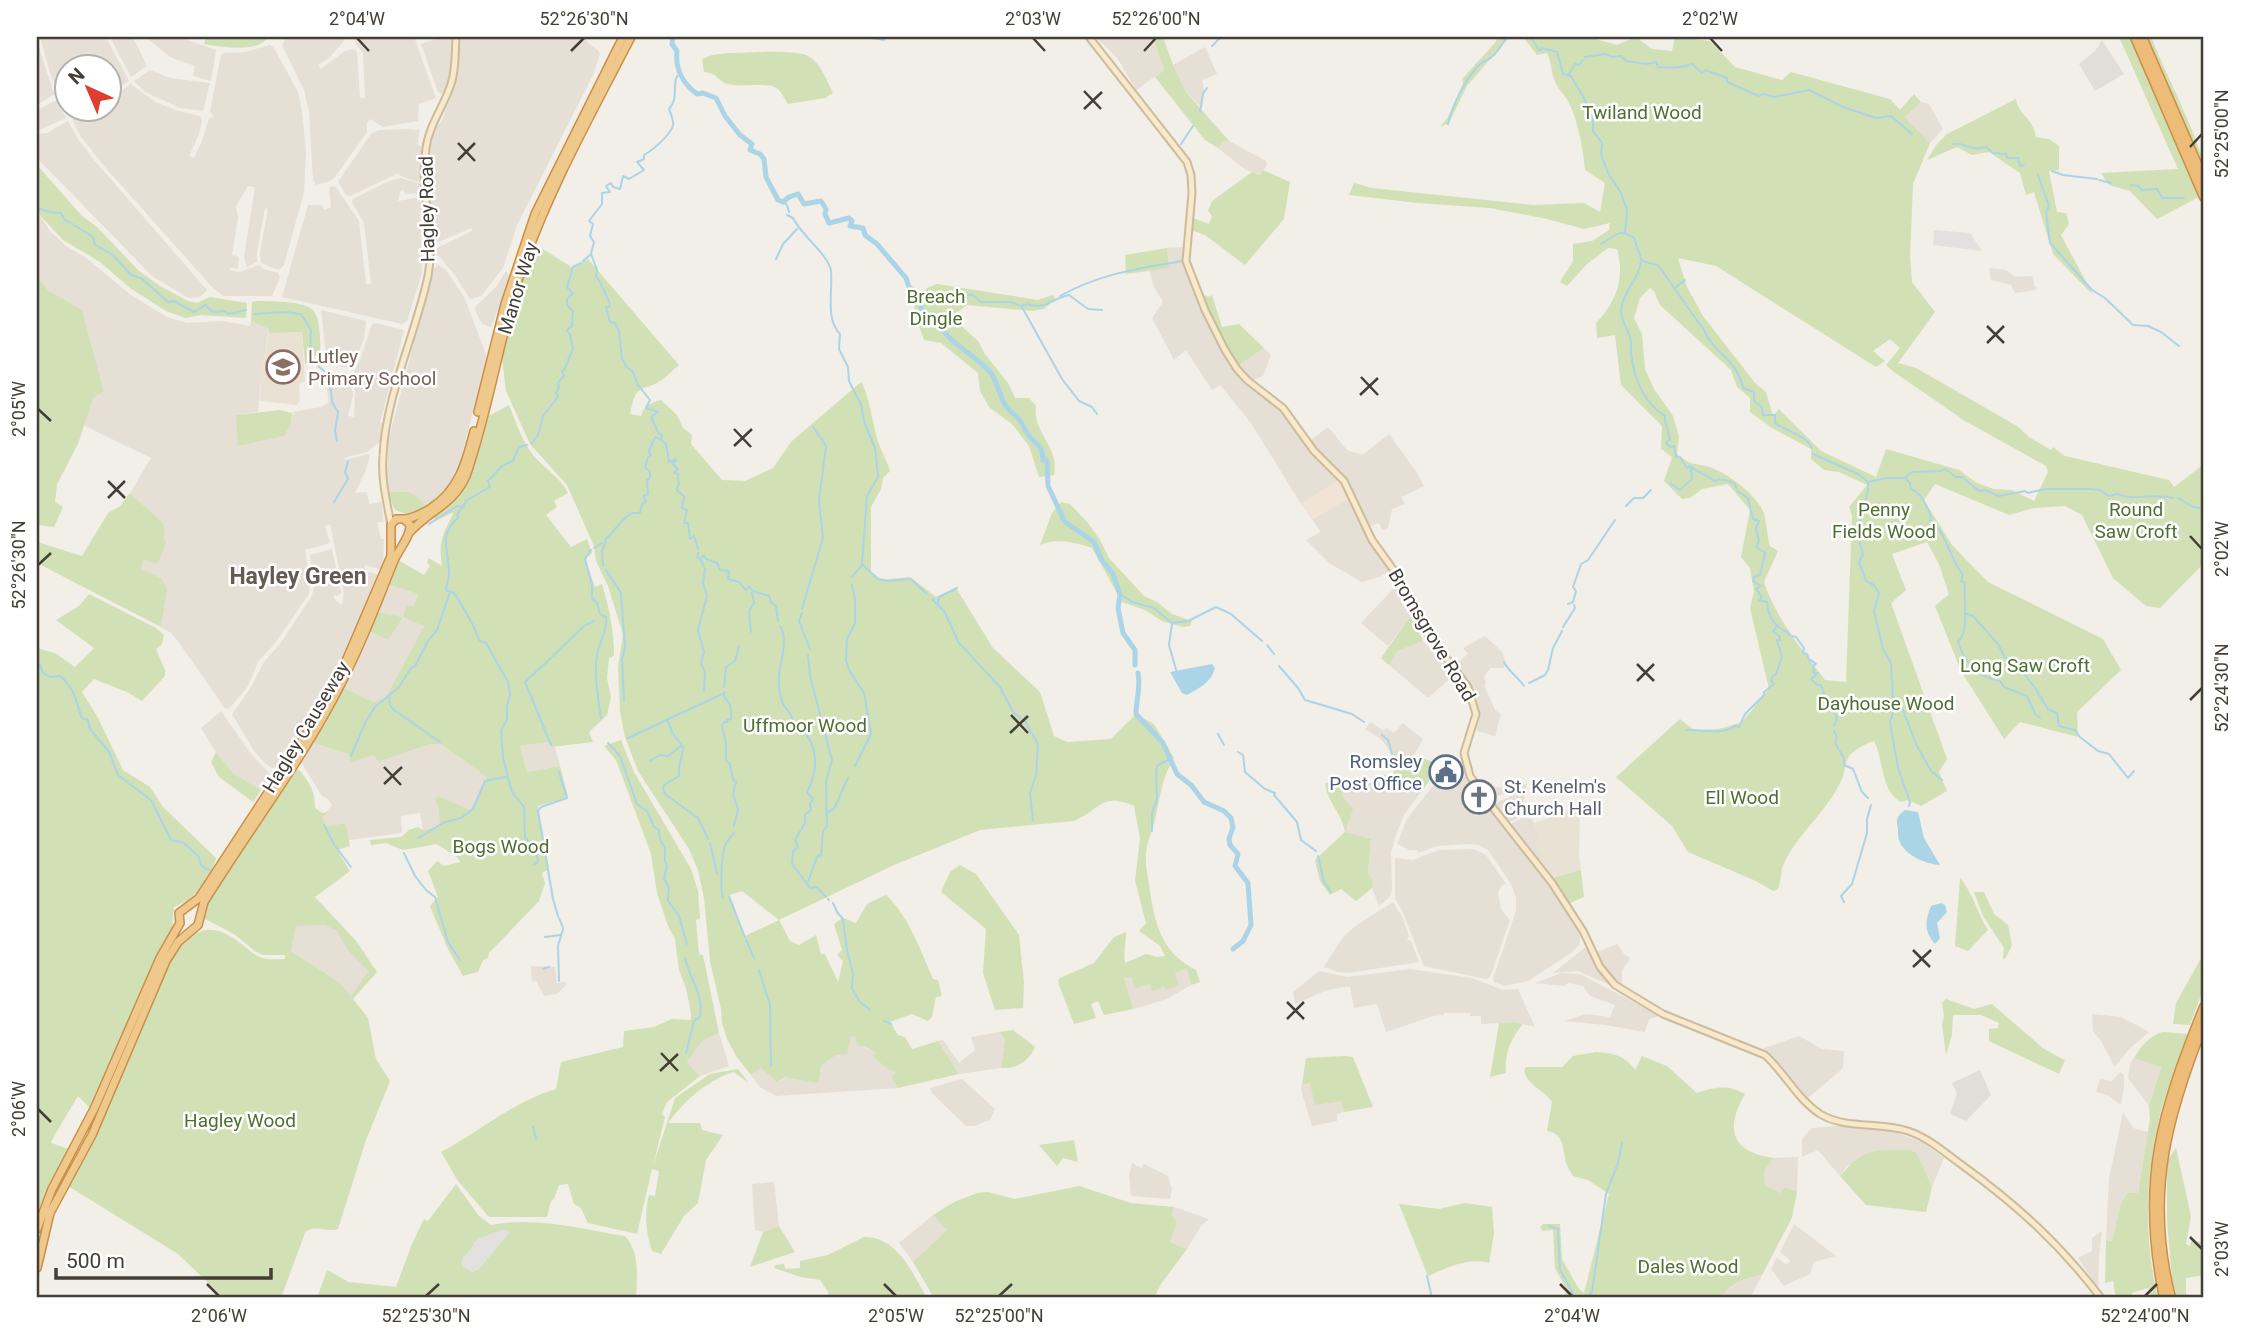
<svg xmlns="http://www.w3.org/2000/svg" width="2241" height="1335" font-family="Roboto,sans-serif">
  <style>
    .residential { fill: #e5dfd6 }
    .commercial { fill: #f1e3d5 }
    .industrial { fill: #e1ddd9 }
    .education { fill: #e9e1d3 }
    .green { fill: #d1e1b5; fill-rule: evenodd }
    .parking { fill: #e3e1df }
    .water { fill: #abd4e7 }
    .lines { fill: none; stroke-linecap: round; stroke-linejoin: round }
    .stream { stroke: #abd4e7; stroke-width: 2 }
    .river { stroke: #abd4e7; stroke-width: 5 }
    .secondary-casing { stroke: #ccbb9c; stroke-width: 9 }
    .trunk-casing { stroke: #ca9049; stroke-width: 10 }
    .motorway-casing { stroke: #ca9049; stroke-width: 11 }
    .secondary { stroke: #f8e9cb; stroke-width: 5 }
    .trunk { stroke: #efc88c; stroke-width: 7 }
    .motorway { stroke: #ecbc78; stroke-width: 8 }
    .ticks { fill: none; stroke: #443e37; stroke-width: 2.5 }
    .labels { text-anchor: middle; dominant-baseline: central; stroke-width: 5; stroke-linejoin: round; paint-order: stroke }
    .park-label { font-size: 19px; fill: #4e6f32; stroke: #fff }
    .street-label { font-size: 19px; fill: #443e37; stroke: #fff }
    .education-label { font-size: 19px; fill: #785e54; stroke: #fff; text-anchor: start }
    .service-label { font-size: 19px; fill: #4e5e75; stroke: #fff; text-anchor: end }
    .worship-label { font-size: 19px; fill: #5b616d; stroke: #fff; text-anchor: start }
    .quarter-label { font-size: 23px; font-weight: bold; fill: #655b50; stroke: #fff }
    .neatline { fill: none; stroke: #443e37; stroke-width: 2.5 }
    .ticks-label { font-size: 18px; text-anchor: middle; fill: #443e37 }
  </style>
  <rect width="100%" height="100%" fill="#f2eee8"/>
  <g class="residential">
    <path d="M40,37H106L129,81L109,95L108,66H66V108L84,109L70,116L59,93L50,73Z"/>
    <path d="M110,37H133L147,66L131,77Z"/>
    <path d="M146,37H179L216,50L211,81L193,76L195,66L170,57Z"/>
    <path d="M287,37H347L330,57L318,65L321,69L345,51L353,49L357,52L360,98H365L363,53L356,44L354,37H414L436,98L419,104L418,121L383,127L370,119L367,122V132L335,177L330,181L316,185L313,180L309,111L304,90L282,45Z"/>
    <path d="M441,37H453L449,83L442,94L438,92L421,44Z"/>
    <path d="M458,37H585L588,43L598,50L600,54L593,75L517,225L503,268L481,296L470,299L455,275L436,253L437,248L472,231L471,228L436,243L432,241L426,172L433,130L442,121L454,83Z"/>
    <path d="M1096,37H1153L1164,70L1136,90L1118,59Z"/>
    <path d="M37,41L54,94L37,105Z"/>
    <path d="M270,45L274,48L298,92L302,112L306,153L304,192L284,265L279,270L265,265L261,262L260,253L268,209L265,208L257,252V262L247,267L244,257L255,187L248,186L236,206L238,218L232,255L239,257L238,269L230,268V270L240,272L259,265L264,269L278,273L280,278L272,296H223L212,287L105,167L81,137L72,119L92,109L108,108L109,99L131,84L155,102L179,111L200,116L202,121L199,134L189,156L194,158L202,141L209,118L214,117L210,111L221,55L224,53L245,52Z"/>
    <path d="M1205,47L1217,74L1202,80L1204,90L1202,108L1186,92L1173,65Z"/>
    <path d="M150,70L170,78L210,83L203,111L180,108L145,92L134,81Z"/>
    <path d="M55,101L58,102L66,118L37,131V110Z"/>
    <path d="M1921,102L1929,104L1943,129L1930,143L1905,117Z"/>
    <path d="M68,121L78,139L94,160L207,290L200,297L189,298L153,277L37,158V134L47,133Z"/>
    <path d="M407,129L420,130L417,145L424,147L421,183L400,176L399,173L350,196L346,195L338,182L371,134L379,130Z"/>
    <path d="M1229,141L1266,161L1267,164L1261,175L1246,170L1218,148L1223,142Z"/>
    <path d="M401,178L421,184L422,193L405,194L403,190L400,192L398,201L421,197L423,211L420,212L422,273L407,321L402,324L282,297L308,205H322L324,210L331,207L329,188L331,186L336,187L359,221L366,284H371L364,223L352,202L353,199L387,182Z"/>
    <path d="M37,212L51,232L66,246L85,257L131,295L167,317L187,323L223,321L250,326L251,321L269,329L262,369L258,412L236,415L291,424L293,412L321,407L329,402L325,377L346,372L349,375L353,395L348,416L354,417L355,394L353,373L359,363L372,324L376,323L404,330L380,423L385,424L382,440L367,452L344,458L345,460L368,454L370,455L366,470L355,493L367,492L369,504L382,502L383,522H377L381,539H384L383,570L365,565L364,577H367L369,572L381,575L332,687L303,735L282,764L277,767L272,768L266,764L254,751L232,714L250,689L264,662L280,644L312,596L314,587L310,555L332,549L341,592L338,596L334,595V599L342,605L344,593L330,524L325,526L330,543L305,550L310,581L309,594L275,643L258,662L248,686L229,709L225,708L177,640L171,633L161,627L167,590L141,569L144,560L163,539L162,522L130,493L151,458L83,425L93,398L104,391L82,310L48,290L37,276Z"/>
    <path d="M1183,247L1184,265L1198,302L1225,355L1242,379L1282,410L1319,459L1339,480L1301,504L1251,423L1220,385L1212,390L1186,350L1174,360L1152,318L1163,302L1154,287L1149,270L1169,268L1167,248Z"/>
    <path d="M438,265L446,270L465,299L487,357L459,466L451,486L425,505L402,491L387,492L388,442L433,270Z"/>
    <path d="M1989,268L2006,270L2015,277L2033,276L2034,286L2037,288L2036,290L2015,293L2011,285L1991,280Z"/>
    <path d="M506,271L510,277L491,327L482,324L474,308L496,287Z"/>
    <path d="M321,310L366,321L364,339L352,367H342L326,355Z"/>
    <path d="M1264,348L1271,355L1263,376L1250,381L1238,366Z"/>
    <path d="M1328,427L1347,450L1362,455L1389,434L1417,473L1424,486L1401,497L1405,504L1392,509L1388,528L1382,530L1379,523L1368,527L1351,487L1310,441Z"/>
    <path d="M1350,498L1366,535L1390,570L1380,577L1362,582L1329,563L1306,540L1321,532L1312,519Z"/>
    <path d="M1398,584L1411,615L1388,646L1361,623Z"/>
    <path d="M389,585L418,594L414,607L424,626L386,697L373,702L342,687L370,631L388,640L402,617L378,612Z"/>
    <path d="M1485,636L1502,652L1506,665L1503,668H1490L1484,677L1486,684L1484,685L1495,710L1501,714L1495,736L1477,731L1478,705L1475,694L1455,665L1468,654L1463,648Z"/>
    <path d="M1423,641L1454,675L1428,698L1389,665L1397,651Z"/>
    <path d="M221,711L251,754L270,774L261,790L233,773L216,752L201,728Z"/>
    <path d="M1371,722L1384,731L1386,728L1394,733L1403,723L1423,739L1413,757L1396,752L1392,754L1381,739L1365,729Z"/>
    <path d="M549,742L551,747H555L560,766L527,772L520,746Z"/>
    <path d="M313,743L348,754H374L378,762L430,744H441L488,777L470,810L439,796L440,827L423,830L420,813L401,816L402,833L349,840L346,823L327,826L322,817L332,805L327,798L322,796L301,762Z"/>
    <path d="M1450,764L1457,774L1464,770L1477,790L1465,802L1477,816L1489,807L1543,874L1569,914L1580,936V944L1571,953L1528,981L1504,986L1494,982L1493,979L1516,911V898L1511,884L1488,850L1479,845L1466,844L1437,846L1418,853L1417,850H1410L1397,844L1407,819Z"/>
    <path d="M1384,774L1421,792L1404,815L1397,832L1391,852L1392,889L1389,898L1379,906L1372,888L1373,880L1368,875L1371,840L1345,832L1341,796L1343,782L1380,783Z"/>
    <path d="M1527,784L1523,804L1518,807L1521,817L1507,823L1493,804L1510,797L1508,792L1490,799L1482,785L1504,788L1507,785Z"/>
    <path d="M1522,818L1532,819L1541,840L1535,843L1543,856L1537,861L1509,825Z"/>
    <path d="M1474,849L1486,855L1506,884L1501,886L1498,893L1501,909L1510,920L1490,977L1486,979L1424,966L1402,910L1395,899V858L1413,860L1439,850Z"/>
    <path d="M1393,902L1402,917L1409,936L1407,940L1411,941L1419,962L1348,973L1338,972L1324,967L1343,937L1357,925Z"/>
    <path d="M296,925H324L337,931L368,971L351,996L339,982L291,951Z"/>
    <path d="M1617,944L1624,954L1630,958L1622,971V987L1603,967L1597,952Z"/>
    <path d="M1586,947L1600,972L1611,984L1610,985L1578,971L1553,973Z"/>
    <path d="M531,966L555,967L557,984L564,981L567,984L557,994L544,996L536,981L532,982Z"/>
    <path d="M1188,967L1191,985L1167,999L1133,1009L1123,979L1131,976L1163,986L1175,972Z"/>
    <path d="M1410,969L1471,978L1504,990L1518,989L1535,1027L1514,1022L1481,1024V1016H1470V1013H1444V1015L1433,1016L1386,1032L1377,1004L1354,1008L1350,986L1327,990L1295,1004L1293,992L1319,971L1348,977Z"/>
    <path d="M1561,973L1580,974L1660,1016L1649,1019L1645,1032L1605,1025L1564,1021L1586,1014L1610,1017L1615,1005L1590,996L1583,986L1568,983L1564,986L1535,983Z"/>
    <path d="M2092,1014L2121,1017L2149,1032L2129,1049L2115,1067L2101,1041L2093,1031Z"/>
    <path d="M999,1032L1005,1040L1001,1068L959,1074L938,1041L943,1040L959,1063L975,1050L971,1037Z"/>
    <path d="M719,1033L729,1066L700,1076L687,1062L702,1041Z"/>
    <path d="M851,1036L855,1037L857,1043L877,1053L874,1057L887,1069L896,1072L894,1080L898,1088L776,1096L760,1087L751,1075L761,1068L780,1081L785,1077L821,1066L836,1055Z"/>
    <path d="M1799,1036L1822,1049L1844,1051L1843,1068L1807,1099L1775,1061L1762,1049Z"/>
    <path d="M2134,1058L2161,1066L2149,1106L2128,1078L2130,1064Z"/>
    <path d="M2120,1072L2124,1075V1087L2121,1105L2107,1095L2096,1092L2100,1079L2112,1081Z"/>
    <path d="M962,1079L995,1109L990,1120L974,1126H966L932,1093L930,1088Z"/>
    <path d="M1310,1083L1342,1101L1344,1112L1337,1114V1121L1312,1126L1301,1090L1302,1085Z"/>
    <path d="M2123,1112L2133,1128L2148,1132L2138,1193L2128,1194L2121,1203L2112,1241L2106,1240L2109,1179Z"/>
    <path d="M1847,1125L1886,1129L1924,1143L1944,1158L1932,1187L1917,1153L1911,1150H1891L1847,1166L1840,1176L1818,1150L1802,1157V1139L1812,1128Z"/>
    <path d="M1798,1157L1797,1192L1785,1187L1781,1193L1765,1185L1764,1171L1774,1158Z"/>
    <path d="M1132,1163L1141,1168L1144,1164L1168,1176L1172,1189L1170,1199L1131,1196L1129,1175Z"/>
    <path d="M774,1182L779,1226L763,1232L755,1230L752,1184Z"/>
    <path d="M1174,1207L1209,1219L1201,1226L1187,1249L1170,1242L1177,1222L1172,1216Z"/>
    <path d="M933,1215L947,1230L913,1262L899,1243Z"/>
    <path d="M1794,1224L1836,1256L1814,1262L1810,1274L1784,1286L1771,1269L1777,1257L1785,1264L1789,1263L1790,1260L1780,1252Z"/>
    <path d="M2102,1231L2099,1256L2098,1288L2078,1258L2092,1251V1238Z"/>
    <path d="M1762,1275L1750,1298H1720L1723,1293L1741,1281L1751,1276Z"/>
  </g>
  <path class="commercial" d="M1339,480L1350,498L1312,519L1301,504Z"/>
  <g class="industrial">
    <path d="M2102,40L2124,74L2095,91L2079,64L2095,51Z"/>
    <path d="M1980,1070L1991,1095L1966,1121L1950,1114L1957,1094L1952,1083Z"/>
  </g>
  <g class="education">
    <path d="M302,332L305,381L299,384L300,400L297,405L260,401L262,369L269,333Z"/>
    <path d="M1580,807L1579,856L1581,870L1552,878L1537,861L1543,856L1534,844L1541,840L1534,823Z"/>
  </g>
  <g class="green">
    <path d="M206,37H268C259,53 220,47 204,44Z"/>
    <path d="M1153,37H1163L1173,65L1186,92L1229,141L1223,142L1218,148L1205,140L1155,77L1164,70Z"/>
    <path d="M1498,37H1509L1467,86L1449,123L1440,127L1448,117L1463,84L1462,79L1495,43Z"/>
    <path d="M1523,37H1589L1617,45L1636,37L1652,49L1672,51L1675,37L1710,41L1735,67L1782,80L1791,72L1890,99L1900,110L1914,94L1921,102L1905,117L1930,143L1913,184L1910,257L1912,282L1935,312L1898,363L1916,368L2017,426L2029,437L2051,450L2053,447L2065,456L2169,480L2174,487L2204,464V563L2160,608L2146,606L2113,578L2082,515L2065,506L2034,508L2009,515L1935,484L1924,500L1952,545L1988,582L2103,639L2121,670L2077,712L2078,737L2020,722L2004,739L1961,671L1935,606L1949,594L1939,564L1927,542L1892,554L1906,590L1891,603L1947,759L1939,772L1947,791L1921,806L1908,800L1901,802C1880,790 1884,760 1874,741C1866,743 1856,749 1850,755C1845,761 1845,773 1841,781C1827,811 1798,834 1784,863C1780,871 1782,880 1778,889L1773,891L1756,881L1688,852L1672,826L1616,777L1680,719L1694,730L1719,729L1742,722L1769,689L1750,608L1754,591L1750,568L1741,557L1750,510L1728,484L1702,489L1690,498L1682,499L1664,481L1672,457L1661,449L1662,426L1621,385L1615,335L1597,338L1596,323C1617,301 1625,278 1617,249L1608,248L1587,264L1567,286L1560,282L1573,261V244L1592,241L1609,230L1610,223L1584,229L1547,219L1490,208L1418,203L1349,195L1354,183L1372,188L1533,205L1584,203L1600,212L1605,183L1585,170C1583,148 1578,120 1568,101C1564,93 1557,89 1554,79C1551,70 1551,61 1547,53L1537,55ZM1678,258L1716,266L1876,367L1885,361L1873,351L1890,339L1900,348L1886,365L1894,372L1965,421L2046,466L2048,472L2034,501L2012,490L1994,489L1977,483L1959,470L1886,449L1876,477L1821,451L1779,409L1773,416L1766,392L1755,383L1703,316L1687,287ZM1650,288L1654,291L1660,305L1731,370L1737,387L1750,398V412L1772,428L1811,449V459L1824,470L1839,472L1867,485L1849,507L1852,516L1846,682L1825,680C1802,649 1776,619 1764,582L1778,551L1770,546C1767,536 1767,524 1764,514C1759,496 1724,470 1706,466C1692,463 1690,465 1677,454L1679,437L1673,416L1654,389L1645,369L1642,334L1634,318L1640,298Z"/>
    <path d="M2119,37H2130L2199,197L2157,219L2130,191L2109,185L2101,173L2178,169Z"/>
    <path d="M2146,37H2151C2168,79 2190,119 2204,163V171Z"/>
    <path d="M729,53C746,53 794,49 808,56C821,63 827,81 833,93L825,98L788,104C785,100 782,93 778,89C769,81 741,88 728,84C717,81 718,73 704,72L702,59L712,55Z"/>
    <path d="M2016,99C2019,117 2032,115 2036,137L2049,139L2059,146V170L2049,171L2057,212L2066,213L2069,224L2061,235L2093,295L2053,254L2034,192L2026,195L2020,173L1989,152L1972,155L1957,147L1927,160L1937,144L1947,134Z"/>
    <path d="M37,165L82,216L97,227L139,271L160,286L188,301L197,303L210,297L247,303L246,318L201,315L186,318L166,311L130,288L100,262L63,240L37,212Z"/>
    <path d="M1263,170L1290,182L1284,219L1245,265L1205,235L1191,230L1193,218L1209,224L1212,216L1208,211L1212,201L1252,172L1260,175Z"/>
    <path d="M535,244L573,268L588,259L679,365C673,369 668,376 662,380C639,394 637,381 630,414L641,416C644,405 651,403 661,400L677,415L683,428L692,435L691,444L722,480L745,481L773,468L792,441L861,382C869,394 873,426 878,441C881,451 887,461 890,471L883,478L881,489L871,507V573L880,580L910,577L936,597L956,588L993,648L1040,692L1054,736L1067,742L1111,739L1136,714L1154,724L1174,758C1162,777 1160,797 1155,820C1153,829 1149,837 1147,846C1144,859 1147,871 1149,884C1154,921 1160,952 1196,970L1200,982L1191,985L1187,968L1175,973L1179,985L1166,990L1163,986L1160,989L1152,991L1150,984L1135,988L1131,977L1124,978L1133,1009L1104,1015L1098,1001L1091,1004L1096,1018L1074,1024L1059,985L1058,980L1060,978L1094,963L1114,937L1126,932C1126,943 1123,952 1125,963L1146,954L1157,957L1165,956L1160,946L1139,931L1146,923L1135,881L1140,838L1134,806C1102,792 1101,809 1074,821L980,830L894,865L779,920L790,941L799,945L816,935L821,954H825L838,982L843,961L837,955L842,950L834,924L843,918L856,923L867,904L886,895C908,915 921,951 933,979L938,980L942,996L936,997L932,1017L928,1021L912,1014L890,1022L898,1035L905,1037L912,1049L938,1041L959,1074L898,1088L892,1078L896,1072L887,1069L874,1057L876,1053L865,1046H857L855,1037L851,1036L847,1054L836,1055L821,1066L818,1083L785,1077L777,1082L761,1068L751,1075L736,1056L727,1039L722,1023L721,1009L710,961L704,898L698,870L689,849L638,771L625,737L620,712L618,667L623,634L608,586L596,561L594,546L567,485L530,444L506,391L502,358L519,291ZM742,891L779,920L745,936L730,895Z"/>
    <path d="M1167,248L1169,268L1126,274L1125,255Z"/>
    <path d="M37,276L48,290L82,310L104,391L93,398L78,444L57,484L55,502L63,507L54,527L37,525Z"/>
    <path d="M937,284L1038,300L1053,295L1055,299L1044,309L1033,311L967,305L955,314L957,322L978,341L985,354L1008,383L1015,398H1029L1036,406C1032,433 1060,446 1054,475L1039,477L1029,446L1012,424L989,407L980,391L978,373L941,343L924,340L915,315L914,298L927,288Z"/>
    <path d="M1201,293L1208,297L1212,295L1222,327L1239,324L1264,348L1238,366L1218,332Z"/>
    <path d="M257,301C270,301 301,301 312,309C320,315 321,342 320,352L305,364L302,332L269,333V329L251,321L252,302Z"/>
    <path d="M509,405C516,422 522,442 534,456C545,469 560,477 568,493L554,501L557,507L546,515L571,547L587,539L592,553L585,559L595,587L602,584C609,608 614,630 614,656L609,658L607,678L611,697L607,715L589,732L593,742L551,747L549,742L520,746L527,772L560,766L568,797L538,806L549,869L542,873L545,883L539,901L489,953L488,958L483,960L478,972L463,976L447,947L430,906L438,897L428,871L437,861L444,866L460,862L458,858L437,844L403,850L386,843L371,845L370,840L401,837L409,830L418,827L423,830L440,827L439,809L435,798L439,796L470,810L487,777L441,744H430L378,762L374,755L351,762L348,754L313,743L342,687L373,702L386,697L424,626L403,617L388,640L370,631L378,612L403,617L407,605L414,607L418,594L389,585L398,560L424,575L430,566L427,562L429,558L442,566C438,540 443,534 454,512L435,521L433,516C475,489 475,461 487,417Z"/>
    <path d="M280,410L292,413L291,424L284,436L238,446L236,415Z"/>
    <path d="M451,486L429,506L409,515L395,510L387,492C405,491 413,490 425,505Z"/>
    <path d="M130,493L162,522L165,533L163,539L166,542L158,564L144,560L141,569L162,579L167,590L161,627L37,563V542L82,556L108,513L120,506Z"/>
    <path d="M1061,502L1070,504L1087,522L1100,540L1109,558L1144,596L1157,602L1172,614L1192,621L1190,626L1183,627L1162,621L1145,610L1122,602L1092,548C1075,542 1056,538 1040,545L1052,513Z"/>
    <path d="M89,594L156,628L164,635L162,644L156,649L165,670V676L142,701L127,692L94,679L82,692L98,718L123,770L150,787L163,807L216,858C210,880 196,898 174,907L172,927L91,1109L78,1096L54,1136L51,1143L69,1149L47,1190L37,1219V648L55,653L75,667L94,648L56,620L79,606Z"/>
    <path d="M1411,615L1423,641L1397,651L1389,665L1381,658Z"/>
    <path d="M621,740L634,772L691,869L698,891L700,919L696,920L699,954L703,955L719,1033L702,1041L687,1062L700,1076L667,1102L662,1114L665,1117L653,1166L675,1098L710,1074L738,1069L748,1082L733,1072C705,1082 686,1099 668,1123H700L702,1130L723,1135L706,1160L698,1203L684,1216L661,1254L652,1251C646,1234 644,1212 649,1195L655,1196L659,1171L652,1169L637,1234L588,1223L581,1208L574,1204L568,1184L559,1185L554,1199L551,1201L547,1217H489L458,1181L441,1152C482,1130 511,1103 556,1089L561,1062L623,1047L624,1031L654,1027L672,1019L691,1020V1013L686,988L679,970L675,939L668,926L657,893L651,854L616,760L604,746Z"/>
    <path d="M1396,751L1412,757L1414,755L1441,765L1421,792L1395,779L1391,757Z"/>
    <path d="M216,752L233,773L261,790L253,802L219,777L211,762Z"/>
    <path d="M295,770H299C310,783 315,791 315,808L322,813L328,812L322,817L327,826L346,823L350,846L337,850L350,871L315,897L357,942L377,972L353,999L368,1018L376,1059L390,1081L366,1140L338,1229C327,1233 314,1223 305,1233L281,1298H224L178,1254L68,1186L106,1112L167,965C185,938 203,916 236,940C245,946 252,955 263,958C270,960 278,959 285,959V955H263L256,952L234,934L205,919L204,912L220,882ZM324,925L337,931L347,949L368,971L351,996L339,982L291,951L296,926Z"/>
    <path d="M1343,782L1342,796L1353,809L1345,832L1371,839L1368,874L1373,880L1372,888L1356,901L1341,889L1330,895L1320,881L1315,860L1345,832C1342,813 1327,802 1325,783Z"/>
    <path d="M960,865L976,874L1019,935L1024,983L1023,1008L995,1010L983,973L986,929L941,892L950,872Z"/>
    <path d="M1581,870L1584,897L1570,903L1552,878Z"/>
    <path d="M1960,878C1973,893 1977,913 1988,930L1968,951L1955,946Z"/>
    <path d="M1974,892H1984L1994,914L2008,925L2012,946L2005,959L2003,958L2004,948L1983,916Z"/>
    <path d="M2204,953V987L2190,1025L2173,1024L2176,1003Z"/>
    <path d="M1946,999L1974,1009L1992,1004L2044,1049L2065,1060L2059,1074L1989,1041V1029L1998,1028L1999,1023L1981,1015H1953L1952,1035L1946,1055L1942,1024L1944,1017L1942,1003Z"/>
    <path d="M1514,1022L1523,1024C1511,1038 1504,1054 1506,1073L1490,1077L1499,1023Z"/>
    <path d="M1013,1030L1035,1047C1029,1061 1017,1069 1001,1068L1005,1040L999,1032Z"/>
    <path d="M2163,1032L2189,1034C2181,1056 2171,1078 2164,1100C2146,1165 2142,1233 2158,1298H2152L2148,1288L2132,1293V1297L2116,1298L2113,1281L2105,1283L2106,1240L2112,1241L2121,1203L2128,1193H2138L2150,1119L2149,1106L2161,1067L2134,1058C2141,1046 2150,1035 2163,1032Z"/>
    <path d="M1596,1052C1612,1053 1625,1055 1635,1070L1642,1056L1667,1066L1697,1093C1715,1087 1727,1084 1745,1094C1724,1130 1732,1152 1774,1158L1764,1171L1765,1185L1781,1193L1785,1187L1797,1192L1792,1218L1762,1275C1747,1276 1729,1285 1720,1298H1552L1555,1295L1564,1297L1567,1290L1555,1268L1553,1230L1543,1231L1540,1227L1543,1224H1560L1562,1259L1579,1289L1584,1293L1609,1194L1588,1180L1573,1176C1571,1172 1568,1169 1567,1165C1562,1152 1566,1134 1547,1131L1552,1102C1544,1089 1529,1088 1524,1071L1526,1067H1562L1573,1056Z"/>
    <path d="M1344,1056L1353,1057L1373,1107L1344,1112L1342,1101L1315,1105L1310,1083L1302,1085L1306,1058Z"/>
    <path d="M1074,1140L1078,1162L1063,1158L1057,1166L1039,1145Z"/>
    <path d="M2176,1148L2191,1216L2186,1244L2190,1246L2191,1241L2204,1242V1275L2186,1278V1298H2175L2173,1291L2167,1221V1161Z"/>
    <path d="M1891,1150H1911L1917,1153L1932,1187L1926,1212L1866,1205L1840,1176C1858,1156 1863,1151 1891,1150Z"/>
    <path d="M456,1184L479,1216L491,1225C534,1216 582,1229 625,1236C640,1252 637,1278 636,1298H317L327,1270L349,1282L396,1287L412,1244L424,1219L428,1221ZM509,1232L479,1269L472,1272L466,1267L463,1258L471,1251L475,1242Z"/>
    <path d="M1079,1186L1131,1203L1174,1207L1172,1216L1177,1222L1170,1242L1187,1249L1161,1284L1154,1298H934L913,1262L947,1230L933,1215L954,1202L977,1193L988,1192L1015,1199Z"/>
    <path d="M1465,1203L1492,1207L1494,1233L1489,1263C1468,1257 1447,1268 1428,1276L1399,1204L1439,1209Z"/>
    <path d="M779,1226L795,1252L750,1267L763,1232Z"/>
    <path d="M864,1237C897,1236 913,1274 927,1298H829L828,1292L820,1280L801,1277L774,1268L776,1265L784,1264L785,1269L800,1268V1261L828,1255Z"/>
  </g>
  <g class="parking">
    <path d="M1934,230L1970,233L1982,251L1933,245Z"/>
    <path d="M504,1229L510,1232L479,1269L472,1272L463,1267L461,1262L478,1239Z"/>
  </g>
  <g class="water">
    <path d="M1212,664L1215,668C1211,683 1199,688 1187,695L1182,693L1170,672Z"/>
    <path d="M1905,810L1918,812L1924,838L1940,865C1925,864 1904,855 1899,840C1898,838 1898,832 1898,829C1896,819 1896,817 1905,810Z"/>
    <path d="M1941,903L1945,905L1947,912L1937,923L1940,938L1935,944C1924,931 1925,921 1931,906Z"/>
  </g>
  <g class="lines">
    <g class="stream">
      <path d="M867,37L884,40"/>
      <path d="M1531,37L1539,50H1541L1542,48L1557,52L1563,74L1571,76L1584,98L1593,120V131L1602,143L1601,154L1608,173L1621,193L1627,210L1625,233H1619L1601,244"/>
      <path d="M1212,46L1221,37"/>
      <path d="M1585,57L1606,54L1612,57L1621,56L1626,61C1637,62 1645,66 1656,62L1658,67C1669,68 1682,68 1692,64L1702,73L1706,70L1727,78V82L1759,96L1764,94L1774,97L1809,90L1843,107L1876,118L1891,116L1912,134"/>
      <path d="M679,72L680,71"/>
      <path d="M1569,74L1575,64L1579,65L1583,60"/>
      <path d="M1200,112L1203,94L1207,88"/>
      <path d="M1448,124C1452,106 1465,79 1480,64C1484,61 1490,59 1494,55C1499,50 1503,42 1508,37"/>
      <path d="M1181,144L1193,126"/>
      <path d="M1953,144C1966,142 1969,152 1986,147L1993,153L2006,154L2007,158H2018L2020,166L2024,165"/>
      <path d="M2052,171L2063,175L2097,179"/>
      <path d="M2038,175L2049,206L2046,212L2050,243L2092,290L2105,298L2133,325L2148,326L2161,332L2179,346"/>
      <path d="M2099,180L2111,183"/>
      <path d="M2131,185L2138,186L2142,190L2157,189L2162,198H2184"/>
      <path d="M783,202L787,205L789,212"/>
      <path d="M37,208L50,212L61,213L64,219L93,237L95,245L113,255L131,275L141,278L168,302L174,301L194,312L205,305L213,312L224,311L228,314L246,310"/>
      <path d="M787,215L793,218C800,234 829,255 831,271C833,290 825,319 840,334L839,349L848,367L849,381L861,405L865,424L875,448L878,477L867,496L862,565L852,577"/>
      <path d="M1625,233L1634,238L1642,261L1657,265L1661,269L1698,322C1705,328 1705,335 1711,342C1725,360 1737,363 1743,388L1754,392V401L1762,407L1763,415H1775V423C1787,432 1805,434 1812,448"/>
      <path d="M776,259L783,244L797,229"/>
      <path d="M583,261L590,255"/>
      <path d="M1641,262C1639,280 1622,292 1621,311C1621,322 1630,332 1631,342C1632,346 1630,349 1631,353C1634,380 1643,402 1665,416V421L1670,439L1666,443L1670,447L1674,446L1676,457H1680L1687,468L1690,466C1695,471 1706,474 1714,481C1722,478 1727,480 1735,484L1736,488"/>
      <path d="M1675,288L1685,280"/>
      <path d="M920,294H933C942,302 961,300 971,294L981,302H1011L1021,306L1027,304C1043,311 1053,298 1069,295L1088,309L1102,310"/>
      <path d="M1060,296C1099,274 1139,268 1182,261"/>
      <path d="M1022,307L1062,379L1079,401L1092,407L1097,414"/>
      <path d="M254,314L286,312L301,314L311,330L310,354"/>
      <path d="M573,349L570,335L567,330L572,326L573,311L567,305V299L573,294L567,287L573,267L581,263"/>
      <path d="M310,357L311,359"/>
      <path d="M314,362L326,373L325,378L331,390L332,402L338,412L335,431L337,441"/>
      <path d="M661,440L666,444L669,462L676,459V461L672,463L678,469L674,473L678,474L679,485L676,489L684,497L682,508L687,510L684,523H688L690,539L694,536L698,549"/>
      <path d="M532,443L538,435L543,416L558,397L556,393L559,387L558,383L564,376L562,371L564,370L572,351"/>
      <path d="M527,445L519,447L513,461L502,466L488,481L490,487L467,500L457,515L459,517C437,536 449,549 449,573C449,579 447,584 446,590L454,593C463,607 473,622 479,640L486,643L508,682L510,695L507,706V719L501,730L503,758L512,792L524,807L525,837L536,850L538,861L534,865"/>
      <path d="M1813,454L1858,474L1867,481"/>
      <path d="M1905,478L1910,483L1911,489C1922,493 1927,507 1931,517L1930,521C1947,532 1949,558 1963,575L1961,581L1965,583C1963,600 1970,630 1958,642C1964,662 1978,678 2000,681L2004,687L2027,696L2035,714L2040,718"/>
      <path d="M1670,483L1680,490L1692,479L1691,468"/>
      <path d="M1737,491L1748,498L1753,519L1759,521L1756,528L1759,541L1756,547L1765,553L1760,575L1756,576"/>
      <path d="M2178,498L2193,507L2204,508"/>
      <path d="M334,502L348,479L345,472L348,461"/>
      <path d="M1626,506L1634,498H1643L1651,490"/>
      <path d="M429,524L457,506L464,507"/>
      <path d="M594,548L602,543"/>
      <path d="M591,550L585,559L592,585V598L597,603L600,614L606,617C608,630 599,642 597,655C594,674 598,699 601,718"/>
      <path d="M698,553L697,557L700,559L704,555L706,559L717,563L720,570L729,571L728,579L739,582L746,590L749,587L753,591L769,596L771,602L776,606L778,621"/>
      <path d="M700,559L705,569L703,583L707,596L698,630L704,652L701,663L705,673L704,691"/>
      <path d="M863,565L878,579L888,581L911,579L927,594"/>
      <path d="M603,566L602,551L606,539L626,517L632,513H640L642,504L646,501L643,496L648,494L647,480L650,478V471L645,468L648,457L651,456L649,451L654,439L656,437L661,440L662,436L658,432L651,417L658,412L646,408L650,400L638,385L633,372L626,366L622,359L619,331L615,323L610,322L606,307H609L610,304C605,293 602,284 596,276L597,270L591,254L594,242L590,236L593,224L589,221L602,204V193L610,192L606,186L611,183L613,187L620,189L623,176L629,179L644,170L637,162L644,159V155C653,150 669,136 673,126C674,121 671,114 669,109C679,98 672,88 677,76"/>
      <path d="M606,570L621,593L625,648L622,659L624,701"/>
      <path d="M1754,577L1753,581L1761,586L1756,589L1762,597L1759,600L1767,602C1768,614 1773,627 1788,632L1789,635L1796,637L1804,648L1803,653L1807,654L1810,662L1811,660L1816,664L1813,666L1814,673H1818L1811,679L1817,685H1821L1824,693L1822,695L1830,703L1837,718L1834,726"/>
      <path d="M852,585L855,598V623L847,639L846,661L849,670L864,693L871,734L855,766"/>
      <path d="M1120,594L1132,602L1154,608L1172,623L1188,621L1216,607L1231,614L1262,641"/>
      <path d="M932,599L944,611L959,643L1000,687L1013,712L1025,721L1038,744L1036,775L1030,793L1033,821"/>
      <path d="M938,604L939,597L957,588"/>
      <path d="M1568,604L1573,602L1576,591L1573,587L1581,564L1588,560L1615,520"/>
      <path d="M802,609L823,538L819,500L826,446L813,427"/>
      <path d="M802,613L799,621L810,649"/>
      <path d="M1967,614L1973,616L1998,644L2005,658L2015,662L2035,688L2048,709L2057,713L2059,726L2075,730L2080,737L2098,751L2109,754L2128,778L2134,771"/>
      <path d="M1172,624L1169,645L1177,673"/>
      <path d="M780,626C789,640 780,661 779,676C778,682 780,698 783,704C788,711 792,714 793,723C796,726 800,727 802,730C819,746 818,772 807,792L813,799L810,804L811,810L805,815V823L795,840L798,847L793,851L792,864L810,888L817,887L826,897"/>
      <path d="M1563,627L1575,608L1574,605"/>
      <path d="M751,632L749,611L754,603L752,593"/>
      <path d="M1267,645L1274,654"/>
      <path d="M808,655L810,676L832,760L826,782L827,826L823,831L821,855L817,857L808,882"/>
      <path d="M553,656L584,626L594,621"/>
      <path d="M551,658L525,682L551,745"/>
      <path d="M1504,662C1509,672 1518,677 1524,686"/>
      <path d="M37,664L41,666L42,672L50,677L60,676C76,690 75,700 82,718L88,720L90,729L109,752L118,775L151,800L171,840L184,843L199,857C200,865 202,868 210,870"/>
      <path d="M1279,666L1298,688L1305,700L1352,714L1364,722"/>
      <path d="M1529,683L1545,675L1548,670L1553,648L1562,631"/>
      <path d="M724,687L726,667L735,661L739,646"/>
      <path d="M724,692V697C732,705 731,707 731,719L727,720V722H724L722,727L726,743V761L730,764L733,779L736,782L733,794L738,809L734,826"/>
      <path d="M389,696L390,705L394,710L440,742"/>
      <path d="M1896,704L1890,722L1898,768L1910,802L1909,806"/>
      <path d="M667,720L673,734L683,747C683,757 677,766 679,776L664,785L663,789L666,795L698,818L708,839"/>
      <path d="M1687,730C1703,729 1721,736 1735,726L1739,727L1745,714L1764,695V692L1774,684L1771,681L1773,676L1776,674L1782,657L1777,640H1780V637L1773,631L1777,626"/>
      <path d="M1834,731L1837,738L1835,743L1844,758V765L1853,769L1862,792L1868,798"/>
      <path d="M1218,734L1224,745"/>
      <path d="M1382,735L1388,740L1392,754"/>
      <path d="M628,738L722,694"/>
      <path d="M608,743L620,756L637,804L647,811L654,827L659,830L660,840L665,847V861L667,866L664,878L669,888L668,901L679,916L687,944"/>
      <path d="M1238,752L1243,755L1245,772L1265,789L1275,793L1274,795L1297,822L1301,840L1316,851"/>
      <path d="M351,756L366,721L375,707L399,687L411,668L415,666L428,641L437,630L450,592"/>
      <path d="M650,761L660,755L668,756L681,746"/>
      <path d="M1942,780L1931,771L1917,746L1901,705L1893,697L1891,663L1883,649L1874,611L1879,593L1874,585L1866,581L1859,562L1863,554L1857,534L1868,491V482L1888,478H1905L1912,472L1940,471L1945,469L1956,477H1962L1979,491L1985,490L1999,496L2025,491L2028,493L2045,489H2091L2100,490L2109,496L2117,494C2135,502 2153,492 2173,498"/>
      <path d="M826,813L834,809L848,778"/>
      <path d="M324,825L335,846L351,867"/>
      <path d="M1152,831V814L1157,798L1156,770L1158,765L1170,759"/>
      <path d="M418,838L445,822L461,818L473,809L485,781L506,777"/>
      <path d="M710,843L717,873"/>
      <path d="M404,853L415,876L426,890L435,897L448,942L460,960"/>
      <path d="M1318,856L1324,882L1331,892"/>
      <path d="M729,897L745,937"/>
      <path d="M723,898C720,888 721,850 727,842C729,838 732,836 734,833"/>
      <path d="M828,899L829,900"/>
      <path d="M1844,902L1841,896L1852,884L1867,833V819L1871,805"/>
      <path d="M833,903L837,912L843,919L847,950L853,974L852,989L860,1002L870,1010"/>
      <path d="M558,916L553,899L538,811L541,807L567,798L559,772"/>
      <path d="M559,918L563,928"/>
      <path d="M545,937L561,935"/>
      <path d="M746,940L754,958"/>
      <path d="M685,958C690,980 704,994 700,1017L694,1021L686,1053"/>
      <path d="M543,969L549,967"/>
      <path d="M759,970L770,1005L771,1066"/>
      <path d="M559,981L558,946L563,929"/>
      <path d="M884,1021L891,1024"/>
      <path d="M533,1127L536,1139"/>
      <path d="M1549,1226L1558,1229L1560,1270L1573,1293L1572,1298"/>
      <path d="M1427,1276L1432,1298"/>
      <path d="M1587,1298L1592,1292L1606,1194L1618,1163L1622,1143"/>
    </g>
    <g class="river">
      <path d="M673,37L672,44L677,51C675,69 683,84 697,94L703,93L716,98L725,116L740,135L752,144L750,150L760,154L764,159L766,177L778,200L783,202L789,197L798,194L804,204L821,201L826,209L825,214L829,223L849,218L852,221L850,226L863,228L865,235L877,244L906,278L909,287L920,294L921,311L927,315L932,314L934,324H940C946,342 979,357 991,373C997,382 999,393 1004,403C1007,409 1014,414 1019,419C1023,424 1026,433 1030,437C1038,447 1042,444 1043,460L1047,461L1048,486L1065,522L1094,542L1101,559L1113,574L1120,594L1118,608L1123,633L1135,650V665"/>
      <path d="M1138,673C1141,687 1136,700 1136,714L1163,743L1177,774L1191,785"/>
      <path d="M1192,786L1204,802L1224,811L1231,818L1233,827L1229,839L1230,845L1238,854L1235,866L1248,883L1251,925L1243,941L1233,949"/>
    </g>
    <defs>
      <g id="secondary">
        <path d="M1089,37L1187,162L1191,175L1192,193L1186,261L1205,310L1225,350L1237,369L1247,380L1283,408L1314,451L1344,481L1372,540L1395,572L1426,631L1468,687L1476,714L1464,753L1470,776L1483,795L1552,883L1583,931L1600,967L1615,985L1663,1014L1765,1055C1785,1073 1797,1099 1820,1114C1847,1130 1879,1121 1908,1131C1929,1138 1945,1153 1962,1165C2017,1205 2060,1244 2101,1298"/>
        <path d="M391,525C387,502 381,480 383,456C385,398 416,333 428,276C436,235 419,191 426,148C429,125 444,106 451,84C456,70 455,52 456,37"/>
      </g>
      <g id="trunk">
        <path d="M478,412L505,304L535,214L623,37"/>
        <path d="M405,519C414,518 421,514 430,509C459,490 466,463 474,431"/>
        <path d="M410,532C430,510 453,505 466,476C489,410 499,340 520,274C548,191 591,115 631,37"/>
        <path d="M37,1229L52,1189L95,1107L160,958L180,923L179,913L199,898L309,730L343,668L391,556V525L396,519H404L410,525C411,537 397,551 393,563C375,609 357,655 333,699C295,770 246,834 204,902L198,925L178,942L166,961L92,1135L50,1213L37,1268"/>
      </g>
      <g id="motorway">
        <path d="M2135,37L2204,197"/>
        <path d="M2142,37L2204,180"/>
        <path d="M2164,1298C2140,1182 2161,1114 2204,1007"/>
        <path d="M2171,1298C2145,1196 2166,1118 2204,1023"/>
      </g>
    </defs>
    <use href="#secondary" class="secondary-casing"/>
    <use href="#trunk" class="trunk-casing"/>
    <use href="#motorway" class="motorway-casing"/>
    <use href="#secondary" class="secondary"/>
    <use href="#trunk" class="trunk"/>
    <use href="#motorway" class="motorway"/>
  </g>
  <path class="ticks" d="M357,38L369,51M1033,38L1045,51M1710,38L1722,51M571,51L584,38M1144,51L1156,38M1084,91L1101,109M1084,109L1102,92M458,143L475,161M2190,147L2202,134M458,160L475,143M1987,326L2004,343M1987,343L2004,326M1361,377L1378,395M1360,395L1378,378M38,409L51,421M734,429L751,447M734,446L752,429M108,481L125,498M108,498L125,481M2190,536L2202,549M38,565L51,553M1637,664L1654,681M1637,681L1654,664M2190,700L2202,688M1011,715L1028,733M1010,733L1028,716M384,767L401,785M384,784L402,767M1913,950L1930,967M1913,967L1931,950M1287,1002L1304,1019M1287,1019L1304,1002M661,1053L678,1071M660,1071L678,1054M38,1109L51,1122M2190,1237L2202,1249M207,1284L219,1296M884,1284L896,1296M1560,1284L1572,1296M426,1296L439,1284M999,1296L1012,1284M2145,1296L2157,1284"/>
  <defs>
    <symbol id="school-ring" viewBox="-11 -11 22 22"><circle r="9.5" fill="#fff" stroke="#8d6e63" stroke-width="1.5"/><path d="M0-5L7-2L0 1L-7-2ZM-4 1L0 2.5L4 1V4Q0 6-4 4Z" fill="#8d6e63"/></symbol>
    <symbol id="civic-ring" viewBox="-11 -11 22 22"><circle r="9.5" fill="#fff" stroke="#5c6f8a" stroke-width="1.5"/><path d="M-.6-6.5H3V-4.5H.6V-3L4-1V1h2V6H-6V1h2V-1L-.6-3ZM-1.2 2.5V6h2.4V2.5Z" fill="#5c6f8a"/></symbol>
    <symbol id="church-ring" viewBox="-11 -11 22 22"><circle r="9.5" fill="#fff" stroke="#6b7280" stroke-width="1.5"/><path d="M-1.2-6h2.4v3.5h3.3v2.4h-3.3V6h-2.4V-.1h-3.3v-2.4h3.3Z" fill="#6b7280"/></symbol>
  </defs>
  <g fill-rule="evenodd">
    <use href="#school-ring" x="264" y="348" width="38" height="38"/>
    <use href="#civic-ring" x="1427" y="753" width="38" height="38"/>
    <use href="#church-ring" x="1460" y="778" width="38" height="38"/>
  </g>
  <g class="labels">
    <g class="park-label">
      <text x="1642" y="112">Twiland Wood</text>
      <text x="936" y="296">Breach<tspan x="936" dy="22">Dingle</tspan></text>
      <text x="1884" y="509">Penny<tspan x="1884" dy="22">Fields Wood</tspan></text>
      <text x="2136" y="509">Round<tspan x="2136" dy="22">Saw Croft</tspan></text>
      <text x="2025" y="665">Long Saw Croft</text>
      <text x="1886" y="703">Dayhouse Wood</text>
      <text x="805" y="725">Uffmoor Wood</text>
      <text x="1742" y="797">Ell Wood</text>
      <text x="501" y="846">Bogs Wood</text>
      <text x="240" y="1120">Hagley Wood</text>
      <text x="1688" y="1266">Dales Wood</text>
    </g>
    <g class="street-label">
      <text transform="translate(427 209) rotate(-91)">Hagley Road</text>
      <text transform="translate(518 288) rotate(-73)">Manor Way</text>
      <text transform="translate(1432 635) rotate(59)">Bromsgrove Road</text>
      <text transform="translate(306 727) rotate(-59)">Hagley Causeway</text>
    </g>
    <g class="education-label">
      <text x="308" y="356">Lutley<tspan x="308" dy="22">Primary School</tspan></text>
    </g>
    <g class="service-label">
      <text x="1422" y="761">Romsley<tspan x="1422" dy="22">Post Office</tspan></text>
    </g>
    <g class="worship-label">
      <text x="1504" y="786">St. Kenelm's<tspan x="1504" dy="22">Church Hall</tspan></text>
    </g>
    <g class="quarter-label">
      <text x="298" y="576">Hayley Green</text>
    </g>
  </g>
  <rect width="2241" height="1335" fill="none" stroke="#ffffff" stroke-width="77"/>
  <g transform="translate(88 88) rotate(316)"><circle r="33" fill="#ffffff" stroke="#b4b2af" stroke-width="2"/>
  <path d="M0-5L12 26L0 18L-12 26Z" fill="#e03c30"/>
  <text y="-10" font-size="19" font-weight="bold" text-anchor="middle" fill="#443e37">N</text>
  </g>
  <path d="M56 1268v10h215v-10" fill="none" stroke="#443e37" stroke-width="3.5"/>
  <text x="66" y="1268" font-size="21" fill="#443e37" stroke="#ffffff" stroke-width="5" paint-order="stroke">500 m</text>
  <rect x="38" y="38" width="2164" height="1258" class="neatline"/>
  <g class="ticks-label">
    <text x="357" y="25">2°04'W</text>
    <text x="584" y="25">52°26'30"N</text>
    <text x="1033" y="25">2°03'W</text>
    <text x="1156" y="25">52°26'00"N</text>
    <text x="1710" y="25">2°02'W</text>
    <text transform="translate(2222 134) rotate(-90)" y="6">52°25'00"N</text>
    <text transform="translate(19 409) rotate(-90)" y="6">2°05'W</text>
    <text transform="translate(2222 549) rotate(-90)" y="6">2°02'W</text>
    <text transform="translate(19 565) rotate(-90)" y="6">52°26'30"N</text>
    <text transform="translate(2222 688) rotate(-90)" y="6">52°24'30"N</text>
    <text transform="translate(19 1109) rotate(-90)" y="6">2°06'W</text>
    <text transform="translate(2222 1249) rotate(-90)" y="6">2°03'W</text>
    <text x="219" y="1322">2°06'W</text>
    <text x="426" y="1322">52°25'30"N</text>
    <text x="896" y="1322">2°05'W</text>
    <text x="999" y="1322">52°25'00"N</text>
    <text x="1572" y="1322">2°04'W</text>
    <text x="2145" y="1322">52°24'00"N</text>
  </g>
</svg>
